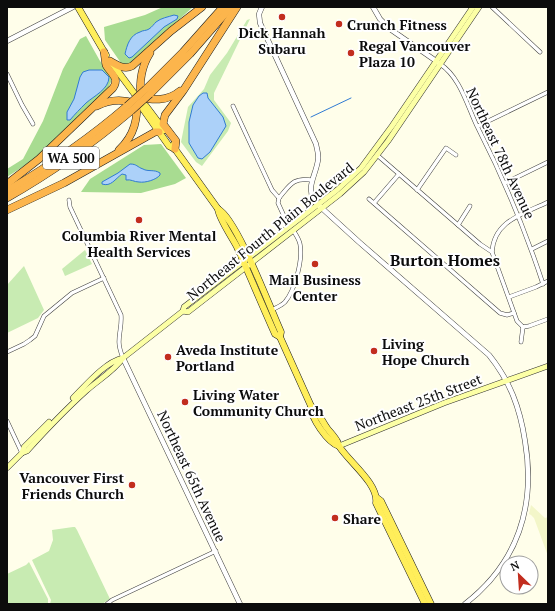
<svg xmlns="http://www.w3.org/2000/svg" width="555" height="611" font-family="'PT Serif',serif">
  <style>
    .farmland { fill: #f3f6c9 }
    .green { fill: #c8ebb2 }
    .forest { fill: #a8dc91 }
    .water { fill: #acd1f9; stroke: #307bd3 }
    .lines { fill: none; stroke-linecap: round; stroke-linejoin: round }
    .stream { stroke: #307bd3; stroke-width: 1 }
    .minor-casing { stroke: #3f3f3f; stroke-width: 4.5 }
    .tertiary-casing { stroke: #3f3f3f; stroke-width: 5.5 }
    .secondary-casing { stroke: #2e2e2e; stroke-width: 6 }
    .primary-casing { stroke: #1d1d1d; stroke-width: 7 }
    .motorway-casing { stroke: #1d1d1d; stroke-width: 8 }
    .minor { stroke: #fff; stroke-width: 3.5 }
    .tertiary { stroke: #fff; stroke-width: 4.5 }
    .secondary { stroke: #fcffa5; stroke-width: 5 }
    .primary { stroke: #ffee5a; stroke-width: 6 }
    .motorway { stroke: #fcb54c; stroke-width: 7 }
    .motorway-bridge-casing { stroke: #1d1d1d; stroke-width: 8; stroke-linecap: butt }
    .motorway-bridge { stroke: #fcb54c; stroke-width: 7 }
    .poi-dot { fill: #c22d1e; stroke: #fff; stroke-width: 1.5 }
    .labels { text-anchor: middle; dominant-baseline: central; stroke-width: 4; stroke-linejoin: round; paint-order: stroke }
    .shield { fill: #fff; stroke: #555; stroke-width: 1 }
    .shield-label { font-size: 13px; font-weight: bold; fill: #0c0c0c }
    .poi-label { font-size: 14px; font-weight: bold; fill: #0c0c0c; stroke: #fff; text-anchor: start }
    .street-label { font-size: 14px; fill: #0c0c0c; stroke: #fff }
    .quarter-label { font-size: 16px; font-weight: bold; fill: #0c0c0c; stroke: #fff }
  </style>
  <rect width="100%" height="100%" fill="#fffeea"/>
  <path class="farmland" d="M531,505L545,518L548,517V556L534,518L531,515L529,514Z"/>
  <g class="green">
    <path d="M250,19L214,93V100L231,123L228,131L202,166L196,162L181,142L188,107L204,89L210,75L227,53L247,20Z"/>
    <path d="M85,250L92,264L65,276L62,269Z"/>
    <path d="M24,266L44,310L38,318L7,333V285Z"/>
    <path d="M73,527H75L77,530L110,599L102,604H50L51,600L32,560L49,551L53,540L52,530Z"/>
    <path d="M29,562L48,599V604H7V574L26,565Z"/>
  </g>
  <g class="forest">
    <path d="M163,7H193L128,65L121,63L105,40L104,27L145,15Z"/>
    <path d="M86,36L100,61L111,76V82L107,90L33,160L7,177V169L23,159L43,121L63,69L80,39Z"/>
    <path d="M161,144L186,178L175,184L141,193L81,192L90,179L144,145Z"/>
  </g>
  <g class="water">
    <path d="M174,15L178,16L177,19L164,27L132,57L129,58L125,54C127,45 130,35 140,32C143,30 146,31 149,29C152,27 154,24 156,22C161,18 168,17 174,15Z"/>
    <path d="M89,70H102L109,77C109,89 94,96 86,103C80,109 75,114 70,120H67V112L74,99L80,77L83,72Z"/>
    <path d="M203,93H207L208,98L223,117L226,126L210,152L202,159L198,158L189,143V122L193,105L199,96Z"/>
    <path d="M130,164C137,164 137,167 143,169C148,172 154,169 160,173V175C156,180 145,183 139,182C134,182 131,179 126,180V175L122,174C115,179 111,187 102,184V182L118,173Z"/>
  </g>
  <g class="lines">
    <path class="stream" d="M311,117L351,98"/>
    <defs>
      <g id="minor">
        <path d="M492,7L540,52"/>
        <path d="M440,64C460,77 467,105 477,126C503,177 525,229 543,284"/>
        <path d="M7,74L22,105L33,124"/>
        <path d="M233,106L272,190L279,198"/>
        <path d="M478,126L548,92"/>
        <path d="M377,155L480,244L492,252L517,321L523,327"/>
        <path d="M505,183L548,162"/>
        <path d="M417,190L446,148L456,155"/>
        <path d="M279,198C290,185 293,177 312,180"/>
        <path d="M279,198L278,203L289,227"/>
        <path d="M369,199L500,313L507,315L514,313"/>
        <path d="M69,200L70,207L121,315C122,325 119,332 119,342C119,347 121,353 123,358"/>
        <path d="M374,203L399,174"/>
        <path d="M458,225L470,206"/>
        <path d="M532,249L548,241"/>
        <path d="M492,252C494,220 524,214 548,202"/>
        <path d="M509,297L536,287L548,281"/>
        <path d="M271,310C276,308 281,306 285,302C295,290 303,260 300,244C299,239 296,235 293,230"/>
        <path d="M523,327L529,326L548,319"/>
        <path d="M521,342L523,327"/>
        <path d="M7,352L24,344L30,340L35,336L44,316L72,293L104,278"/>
        <path d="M7,421L22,453"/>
        <path d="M107,604L112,600L216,551"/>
      </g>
      <g id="tertiary">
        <path d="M262,7L259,14L260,23L316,144C317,150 319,154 318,160C316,175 306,186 314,201L359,242L489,355C510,381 520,408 525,441C536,506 518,563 465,604"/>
        <path d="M373,7L380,19L390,29L439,63"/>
        <path d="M7,41L73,7"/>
        <path d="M123,358L240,604"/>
      </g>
      <g id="secondary">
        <path d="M183,311L188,312L340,194L364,172L388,141L479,7"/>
        <path d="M73,398C86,385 105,362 123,358"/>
        <path d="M339,446L444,403L548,366"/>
        <path d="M22,453L24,447L49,422"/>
        <path d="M7,468L22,453L27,451C46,430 65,410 86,391C98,380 114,371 123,358L183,311L184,307L337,190L361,168L392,126L473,7"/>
      </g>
      <g id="primary">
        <path d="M78,7L106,55"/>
        <path d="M111,62L142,104L146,106L164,130"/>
        <path d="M142,104L143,109L169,146L175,149"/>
        <path d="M174,144L175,149L218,209C237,219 270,308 281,332L280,337L311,406C310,417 328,443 339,446"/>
        <path d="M218,209C219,219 232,237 237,247C250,276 262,305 275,334L280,337"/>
        <path d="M311,406C318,411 322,421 327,428C330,432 334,436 337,441C338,442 338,445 339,446C348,461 379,484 376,503L425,604"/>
        <path d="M377,498L381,501L431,604"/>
      </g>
      <g id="motorway">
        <path d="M110,61C117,65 124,70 132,66L171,31L202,7"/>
        <path d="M146,89L183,52L223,7"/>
        <path d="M150,94L190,54L231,7"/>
        <path d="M141,99C139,82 141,67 150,53"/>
        <path d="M97,106C110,99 122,99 135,103"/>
        <path d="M175,149L176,141L163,124L165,115L183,91L237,7"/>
        <path d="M119,150C135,135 138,118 137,97C152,100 167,102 180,91"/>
        <path d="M7,184L39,159L113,88C120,78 111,74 106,65C105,61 105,56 104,52"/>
        <path d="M7,191C49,166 90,138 127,106"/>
        <path d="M7,198C51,173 92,144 131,111"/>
        <path d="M7,210L64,183L155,132H159"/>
      </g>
    </defs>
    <use href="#minor" class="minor-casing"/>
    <use href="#tertiary" class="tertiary-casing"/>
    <use href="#secondary" class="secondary-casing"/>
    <use href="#primary" class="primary-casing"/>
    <use href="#motorway" class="motorway-casing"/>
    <use href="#minor" class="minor"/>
    <use href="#tertiary" class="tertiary"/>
    <use href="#secondary" class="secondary"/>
    <use href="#primary" class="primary"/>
    <use href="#motorway" class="motorway"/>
    <defs>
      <g id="motorway-bridge">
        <path d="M127,106L146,89"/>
        <path d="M131,111L150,94"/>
      </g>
    </defs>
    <use href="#motorway-bridge" class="motorway-bridge-casing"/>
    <use href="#motorway-bridge" class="motorway-bridge"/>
  </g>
  <g class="poi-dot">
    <circle cx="282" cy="17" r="4"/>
    <circle cx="339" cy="24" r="4"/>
    <circle cx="351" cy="53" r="4"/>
    <circle cx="139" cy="220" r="4"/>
    <circle cx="315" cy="264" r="4"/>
    <circle cx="374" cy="351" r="4"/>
    <circle cx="168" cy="357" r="4"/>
    <circle cx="185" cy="402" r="4"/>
    <circle cx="132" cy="485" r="4"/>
    <circle cx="335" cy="518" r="4"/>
  </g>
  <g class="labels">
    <rect class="shield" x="43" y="147" width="56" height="22" rx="3"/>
    <g class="shield-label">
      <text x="71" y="158">WA 500</text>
    </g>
    <g class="poi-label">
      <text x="347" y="24">Crunch Fitness</text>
      <text x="282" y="32" text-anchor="middle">Dick Hannah<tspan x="282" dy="16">Subaru</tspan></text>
      <text x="359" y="45">Regal Vancouver<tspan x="359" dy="16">Plaza 10</tspan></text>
      <text x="139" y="235" text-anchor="middle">Columbia River Mental<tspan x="139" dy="16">Health Services</tspan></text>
      <text x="315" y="279" text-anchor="middle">Mail Business<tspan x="315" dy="16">Center</tspan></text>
      <text x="382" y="343">Living<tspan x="382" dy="16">Hope Church</tspan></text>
      <text x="176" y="349">Aveda Institute<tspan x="176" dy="16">Portland</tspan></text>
      <text x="193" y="394">Living Water<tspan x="193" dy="16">Community Church</tspan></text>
      <text x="124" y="477" text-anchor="end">Vancouver First<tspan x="124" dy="16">Friends Church</tspan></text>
      <text x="343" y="518">Share</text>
    </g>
    <g class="street-label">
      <text transform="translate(501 153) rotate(65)">Northeast 78th Avenue</text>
      <text transform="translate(270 231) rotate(-39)">Northeast Fourth Plain Boulevard</text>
      <text transform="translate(418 402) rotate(-21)">Northeast 25th Street</text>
      <text transform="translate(192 476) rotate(65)">Northeast 65th Avenue</text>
    </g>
    <g class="quarter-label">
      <text x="445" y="260">Burton Homes</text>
    </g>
  </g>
  <rect width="555" height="611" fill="none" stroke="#0c0c0c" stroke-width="16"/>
  <g transform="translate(519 575) rotate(335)"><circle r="19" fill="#ffffff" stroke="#9e9e9e"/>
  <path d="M0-3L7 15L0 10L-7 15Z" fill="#c22d1e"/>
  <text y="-6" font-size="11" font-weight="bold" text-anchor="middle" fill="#0c0c0c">N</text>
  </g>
</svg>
